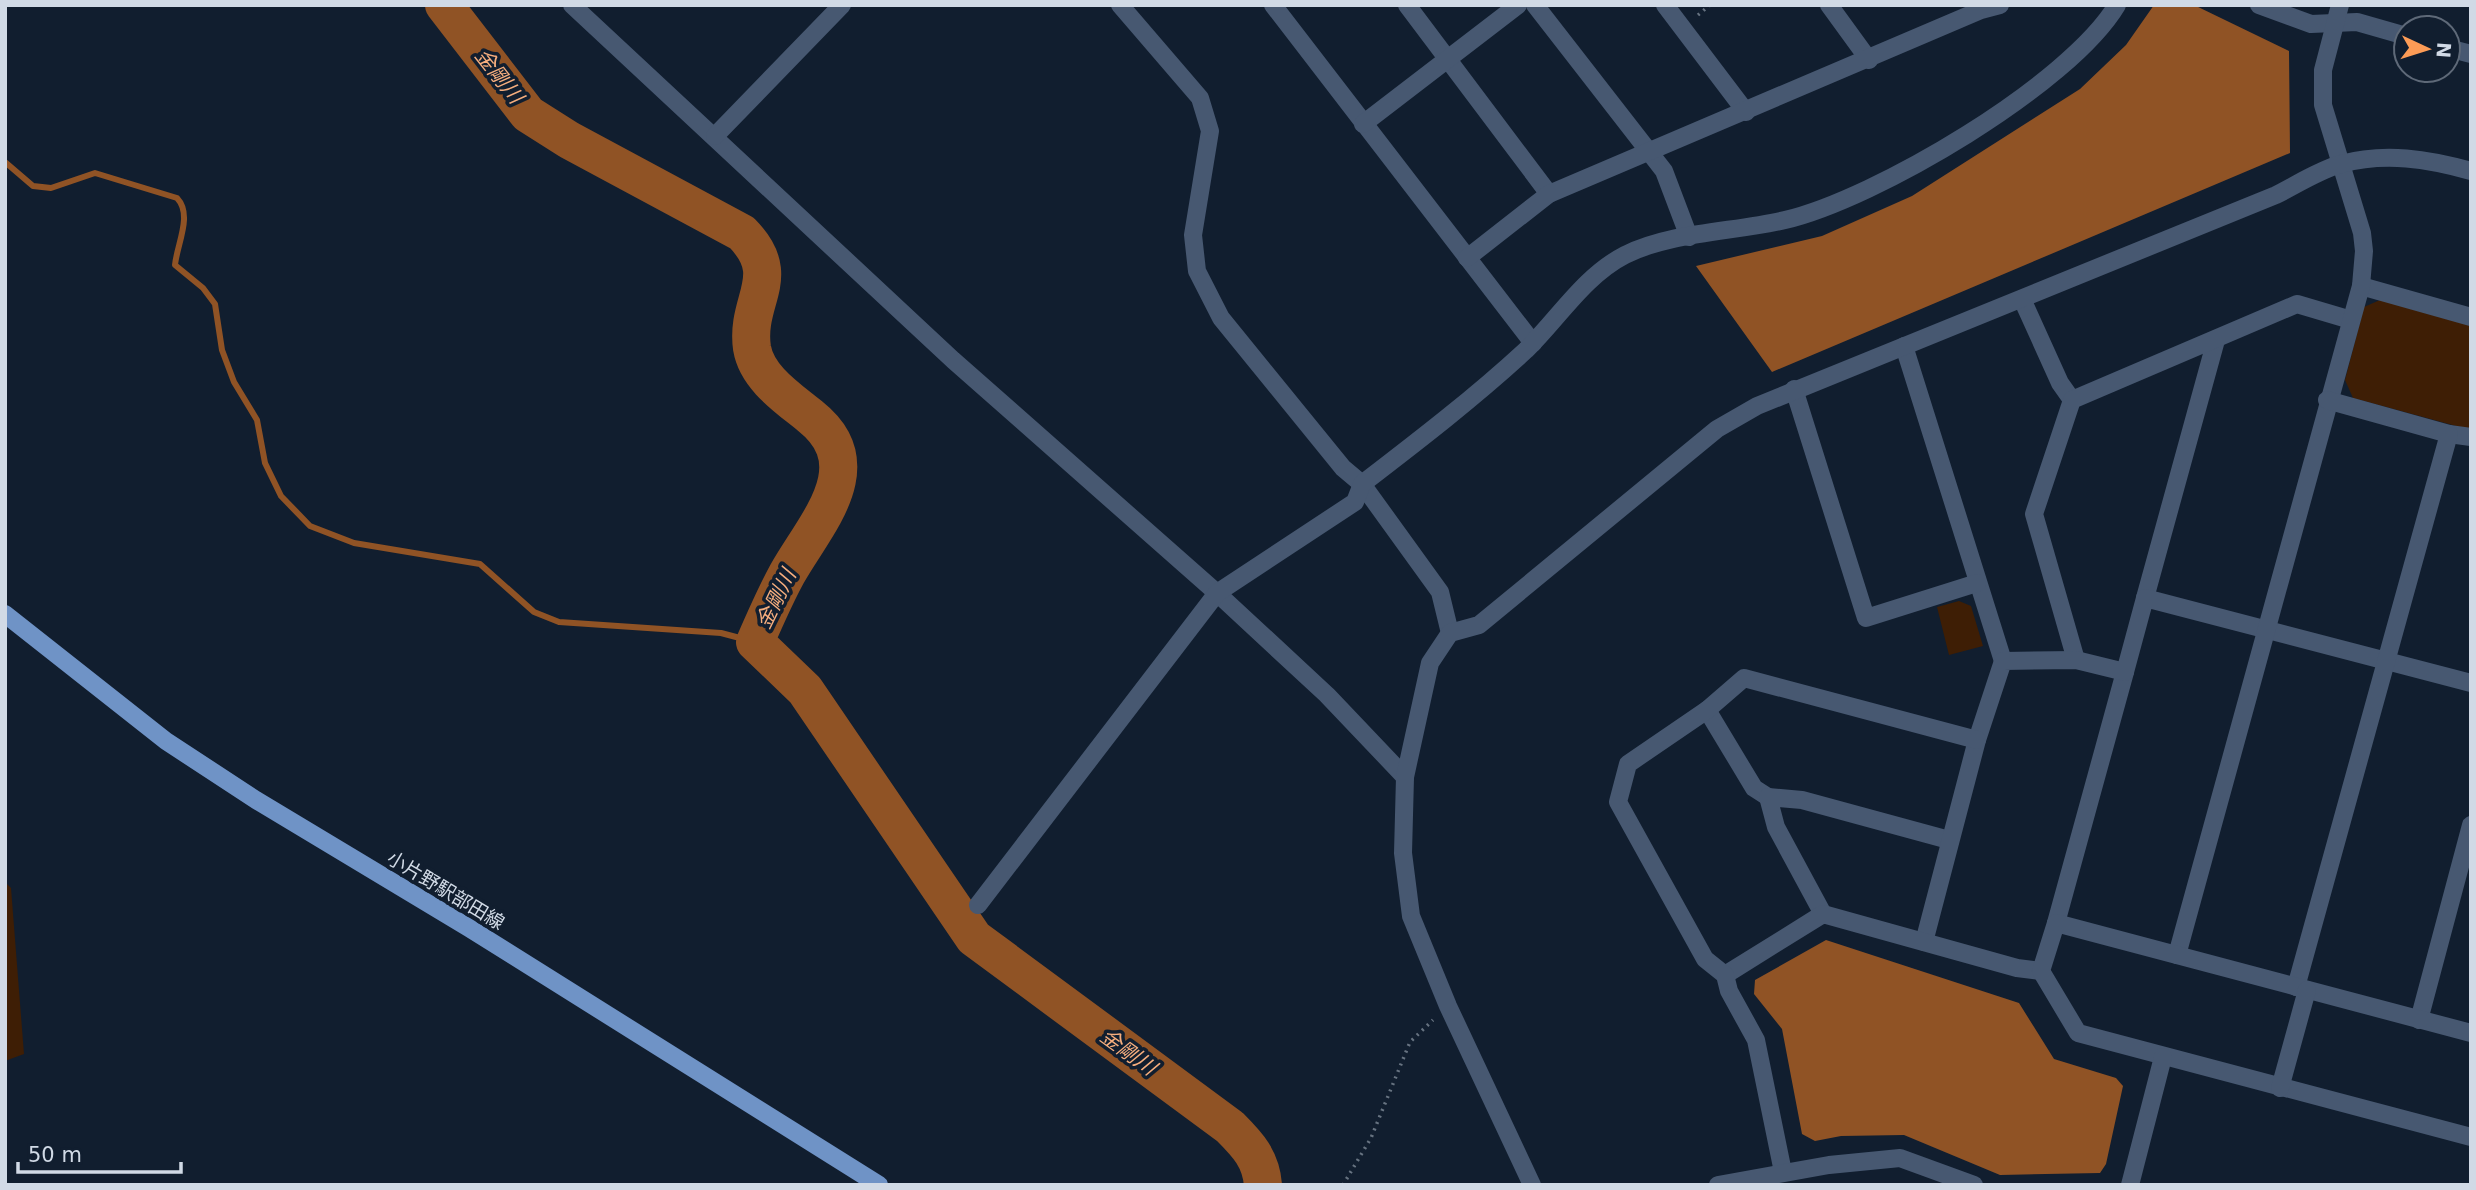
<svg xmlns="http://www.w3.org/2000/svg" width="2476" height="1190" font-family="'DejaVu Sans','Noto Sans JP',sans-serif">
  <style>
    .green { fill: #3e1e05 }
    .water { fill: #905325 }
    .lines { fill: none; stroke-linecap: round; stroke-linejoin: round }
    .stream { stroke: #905325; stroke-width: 6 }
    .river { stroke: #905325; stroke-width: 38 }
    .path { stroke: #677381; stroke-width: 3.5; stroke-dasharray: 2 5; stroke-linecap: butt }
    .minor { stroke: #475871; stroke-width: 18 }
    .major { stroke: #6f93c6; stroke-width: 18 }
    .labels { text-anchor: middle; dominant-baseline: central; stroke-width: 7; stroke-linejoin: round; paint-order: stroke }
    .street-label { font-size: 19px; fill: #d1dae6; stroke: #111e2f }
    .water-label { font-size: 21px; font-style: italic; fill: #f6ae7e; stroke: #111e2f }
  </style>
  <rect width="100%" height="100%" fill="#111e2f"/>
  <g class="green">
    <path d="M2380,300L2471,326V430L2353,398L2345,380L2364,307Z"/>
    <path d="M1959,601L1971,606L1983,646L1949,655L1937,607Z"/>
    <path d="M5,882L11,888L24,1054L5,1061Z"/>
  </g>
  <g class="water">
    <path d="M2154,5H2194L2289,51L2290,153L1772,372L1696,266L1822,236L1912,196L2080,89L2126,45Z"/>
    <path d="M1826,940L2019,1003L2054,1059L2116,1078L2123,1086L2106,1164L2100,1173L2000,1175L1904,1135L1841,1136L1815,1141L1802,1134L1782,1029L1754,994L1755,980Z"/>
  </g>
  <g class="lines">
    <path class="stream" d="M5,162L33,186L51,188L95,173L177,198C193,215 177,244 175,265L203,288L215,304L222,350L234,382L257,420L265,463L281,496L310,526L354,543L480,564L534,612L559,622L721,633L755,642"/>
    <path class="river" d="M444,5L528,114L569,140L742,233C785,277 745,299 752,348C757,378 788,398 810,416C873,466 815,524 787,574C775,596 765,619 755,642L805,690L974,938L1230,1127C1248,1145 1261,1159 1263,1185"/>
    <g class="path">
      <path d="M1698,15L1710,5"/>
      <path d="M1343,1185L1371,1138L1410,1042L1433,1020"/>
    </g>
    <g class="minor">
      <path d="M572,5L953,360L1217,593L1327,695L1405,777"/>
      <path d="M1120,5L1200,98L1210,131L1193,235L1197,271L1221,318L1343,468L1362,484L1440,592L1450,633"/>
      <path d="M1273,5L1533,343"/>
      <path d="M1407,5L1549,194"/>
      <path d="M1535,5L1664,171L1689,237"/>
      <path d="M1665,5L1746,112"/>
      <path d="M1829,5L1869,60"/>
      <path d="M2259,5L2311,24L2357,22L2406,36"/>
      <path d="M2448,48L2471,54"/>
      <path d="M1363,124L1518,5"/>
      <path d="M715,136L842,5"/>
      <path d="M1467,258L1549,194L1981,10L2000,5"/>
      <path d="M2361,286L2471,317"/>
      <path d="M2022,299L2060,383L2072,400"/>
      <path d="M1904,346L2003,661"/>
      <path d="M1794,389L1866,618L1977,583"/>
      <path d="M2449,434L2471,437"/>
      <path d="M2145,598L2216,340"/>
      <path d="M2076,660L2034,514L2072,400L2297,304L2351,320"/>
      <path d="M1707,710L1754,788L1768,797"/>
      <path d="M978,905L1217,593L1355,502L1362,484C1418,441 1474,398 1526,350C1558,319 1584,276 1625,255C1671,232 1734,232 1785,220C1875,199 2069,85 2117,5"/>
      <path d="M1823,914L1776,827L1768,797L1802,800L1949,840"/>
      <path d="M2056,923L2125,672"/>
      <path d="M1924,942L1977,740L2003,661L2076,660L2125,672L2145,598L2471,683"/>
      <path d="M2177,955L2361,286L2364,251L2362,233L2323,105V70L2340,5"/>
      <path d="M1725,975L1823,914L2017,968L2041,971"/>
      <path d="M2296,987L2449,434L2327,400"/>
      <path d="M2419,1020L2471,825"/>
      <path d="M2471,1033L2056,923L2041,971L2078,1033L2471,1137"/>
      <path d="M2280,1088L2307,990"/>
      <path d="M1783,1172L1756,1040L1729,991L1725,975L1705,959L1618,802L1628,764L1707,710L1744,678L1977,740"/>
      <path d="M1532,1185L1448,1006L1411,916L1403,853L1405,777L1430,663L1450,633L1479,625L1717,429L1757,406L2276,195C2296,185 2319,170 2341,164C2385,152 2428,159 2471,171"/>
      <path d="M1718,1185L1829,1165L1900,1158L1974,1185"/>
      <path d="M2130,1185L2163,1057"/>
    </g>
    <path class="major" d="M5,614L166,741L256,800L469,928L879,1185"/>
  </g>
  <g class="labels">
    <g class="street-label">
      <text transform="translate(446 890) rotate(31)">小片野駅部田線</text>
    </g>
    <g class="water-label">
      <text transform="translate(499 76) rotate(52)">金剛川</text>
      <text transform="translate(776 599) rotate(-64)">金剛川</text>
      <text transform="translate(1128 1052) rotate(36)">金剛川</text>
    </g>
  </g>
  <rect width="2476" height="1190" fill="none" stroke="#d1dae6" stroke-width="14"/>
  <g transform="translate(2427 49) rotate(94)"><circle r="33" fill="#111e2f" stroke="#5e6978" stroke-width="2"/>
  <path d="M0-5L12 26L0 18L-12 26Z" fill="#fd9c56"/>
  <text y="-10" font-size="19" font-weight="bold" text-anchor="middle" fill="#d1dae6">N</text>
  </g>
  <path d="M18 1162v10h163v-10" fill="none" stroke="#d1dae6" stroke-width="3.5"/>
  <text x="28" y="1162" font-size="21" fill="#d1dae6" stroke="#111e2f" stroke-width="5" paint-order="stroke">50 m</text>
</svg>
